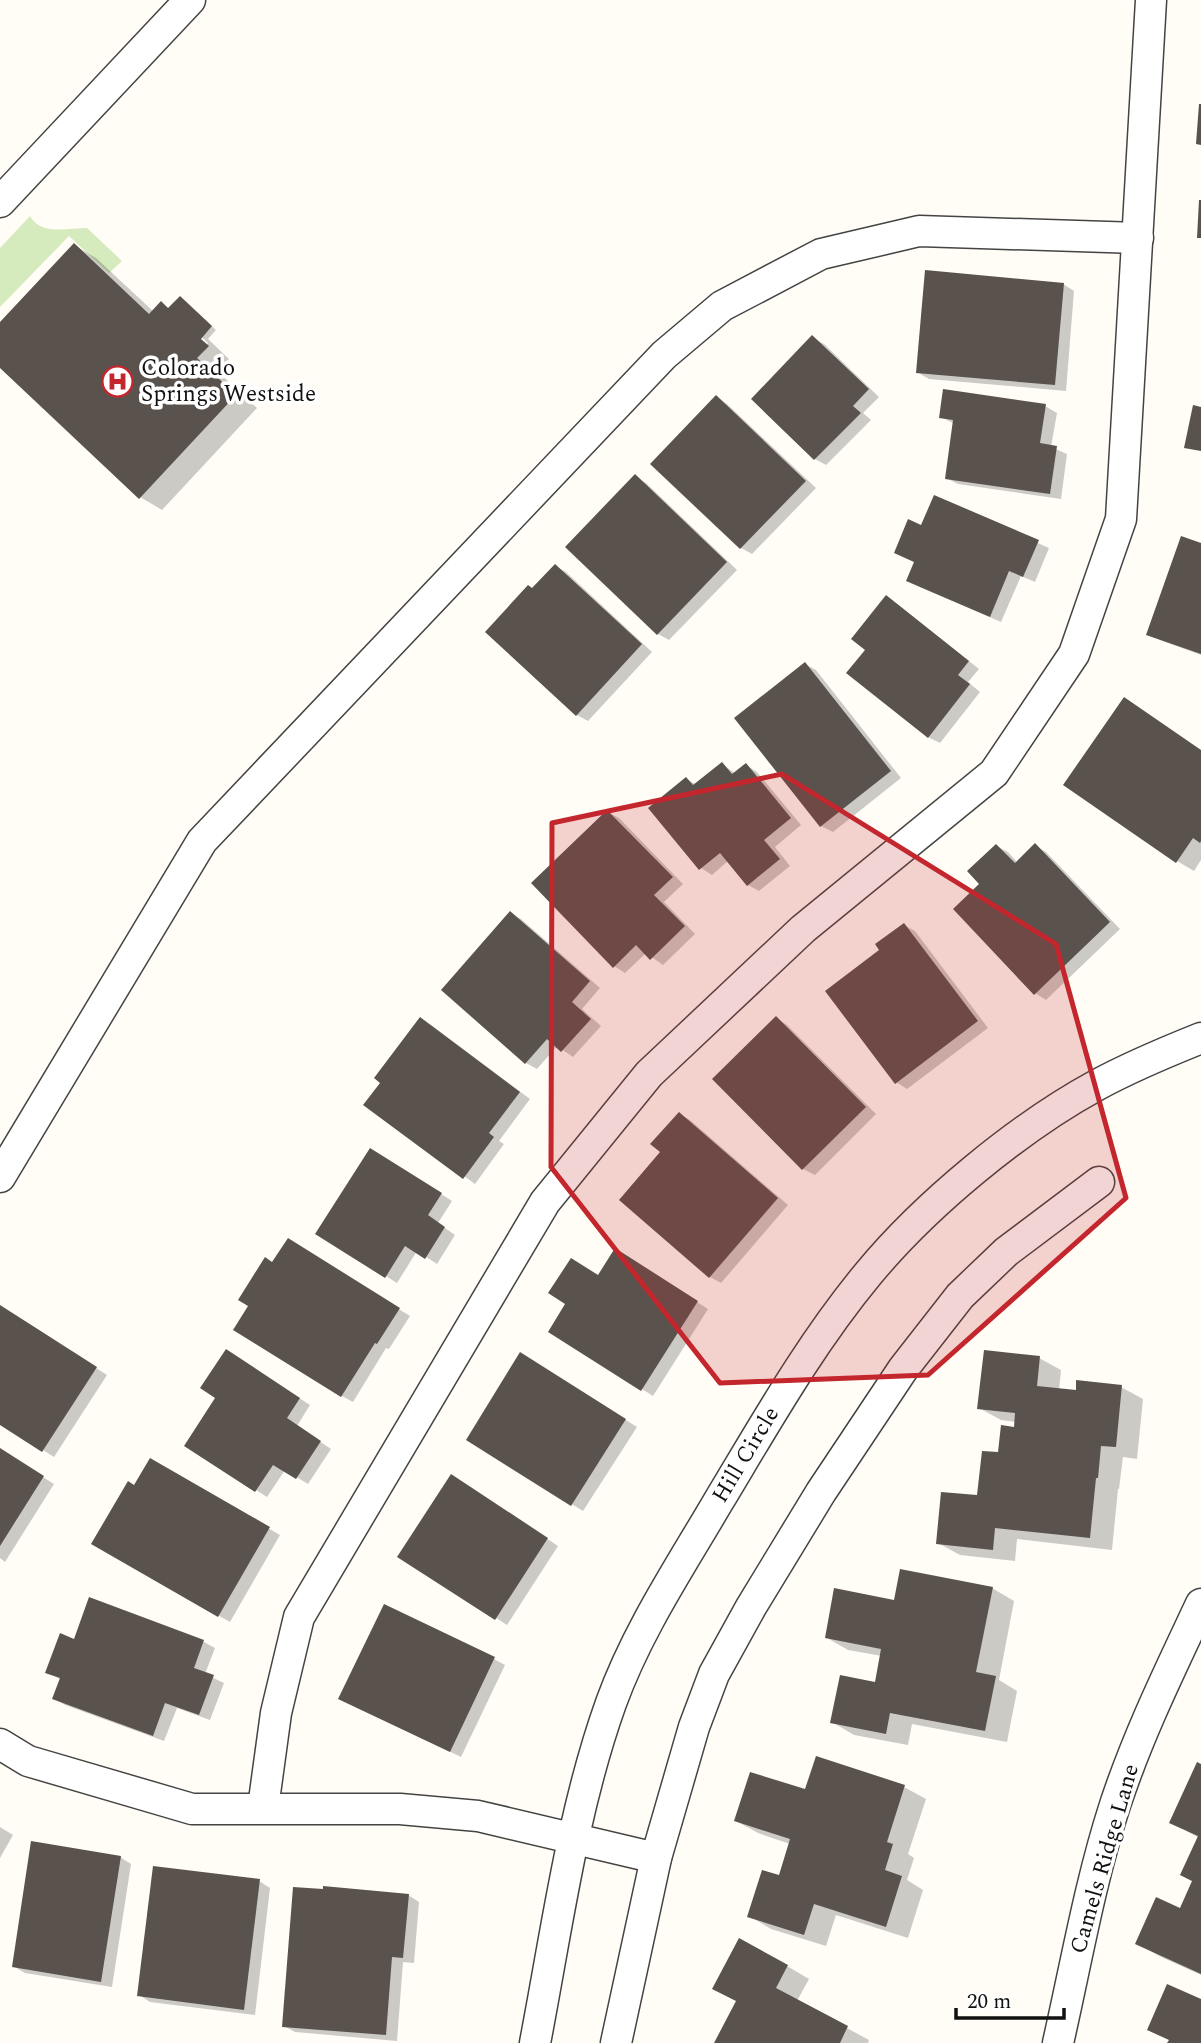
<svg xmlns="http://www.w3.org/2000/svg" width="1201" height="2043" font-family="Spectral,serif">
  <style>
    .green { fill: #d5ebbd }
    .shadow { fill: #0003; fill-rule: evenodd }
    .building { fill: #5a524d }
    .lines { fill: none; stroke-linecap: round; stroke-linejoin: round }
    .minor-casing { stroke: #444; stroke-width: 33 }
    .minor { stroke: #fff; stroke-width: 30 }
    .marked { fill: #c4262e; fill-opacity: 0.2; stroke: #c4262e; stroke-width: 5; stroke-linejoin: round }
    .labels { text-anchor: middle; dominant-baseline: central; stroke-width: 7; stroke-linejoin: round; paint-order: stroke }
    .poi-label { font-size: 23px; fill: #111; stroke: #fff; text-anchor: start }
    .street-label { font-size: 23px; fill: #111; stroke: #fff }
  </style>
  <rect width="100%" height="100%" fill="#fffdf5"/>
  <path class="green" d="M30,216C41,236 67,228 87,228L122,261L109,273L69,236L0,307V248Z"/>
  <g class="shadow">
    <path d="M74,245L96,258L154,312L161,304L170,309L185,301L216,330L208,339L229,359L218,372L257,408L162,510L140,497L0,366V325ZM180,317L208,343L206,346Z"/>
    <path d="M1063,284L1074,291L1066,391L929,379L917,372Z"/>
    <path d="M813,338L824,344L879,397L863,413L871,420L826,465L815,459L753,399Z"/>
    <path d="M716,397L727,404L816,488L752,554L741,548L653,464Z"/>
    <path d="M1045,406L1057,413L1051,447L1067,454L1061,499L958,484L946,478L955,424L941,417Z"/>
    <path d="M635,477L646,483L737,570L669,640L658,634Z"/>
    <path d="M935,498L1049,548L1035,582L1021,576L1001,622L920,587L916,563L922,527Z"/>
    <path d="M1201,545V655L1160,640L1149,634Z"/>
    <path d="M555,566L566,572L652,652L588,721L577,715L487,632Z"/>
    <path d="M886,597L897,604L979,669L968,682L980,692L940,743L928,737L867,649Z"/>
    <path d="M805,664L816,670L901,778L833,832L821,826Z"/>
    <path d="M1201,750V860L1194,871L1177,861Z"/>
    <path d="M722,764L736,774L746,765L757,772L801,825L775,847L790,866L759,891L748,885L728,861L712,875L701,868L686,779L697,785Z"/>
    <path d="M608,812L619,818L683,884L664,902L695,934L663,965L646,953L625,973L614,966Z"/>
    <path d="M996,846L1008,852L1017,862L1035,846L1046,852L1120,929L1046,1000L1035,993L982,884Z"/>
    <path d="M510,913L521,919L600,988L582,1009L601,1026L573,1057L557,1046L537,1069L526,1063L443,990Z"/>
    <path d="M904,925L915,931L988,1028L907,1089L896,1082L882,950Z"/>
    <path d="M776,1018L787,1025L876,1114L815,1175L803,1169Z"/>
    <path d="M431,1025L530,1099L499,1141L504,1144L475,1184L366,1104Z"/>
    <path d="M679,1114L690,1120L788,1205L721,1283L710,1277L663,1152Z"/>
    <path d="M382,1156L452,1201L438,1223L455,1235L437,1264L417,1251L397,1283L386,1276Z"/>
    <path d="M299,1247L410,1316L389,1349L386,1348L353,1402L342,1396L273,1264Z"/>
    <path d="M626,1257L708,1309L653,1396L642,1389L599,1277Z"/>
    <path d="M0,1307L107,1375L54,1457L0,1423Z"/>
    <path d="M238,1358L310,1405L297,1426L331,1449L308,1484L285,1470L267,1497L186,1445L217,1397Z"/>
    <path d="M1039,1358L1061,1370L1059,1390L1077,1392L1121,1387L1143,1399L1137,1459L1123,1457L1119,1489H1118L1112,1550L1017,1539L1015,1561L960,1555L938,1543L979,1497L999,1454L1015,1429L1016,1422L1001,1420L979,1408Z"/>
    <path d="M532,1361L637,1427L583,1511L468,1440Z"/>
    <path d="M0,1450L54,1484L5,1562L0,1558Z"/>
    <path d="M151,1460L280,1535L230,1622L93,1544L135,1487Z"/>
    <path d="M463,1483L558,1546L507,1625L400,1556Z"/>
    <path d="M992,1588L1014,1601L999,1680L1017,1691L1007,1742L912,1724L908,1745L854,1735L832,1722L876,1684L882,1656L848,1650L827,1638L895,1602Z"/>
    <path d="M90,1599L204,1642L215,1648L205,1674L224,1683L210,1720L177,1708L164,1741L65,1705L54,1698L61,1680L48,1672L75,1641Z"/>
    <path d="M494,1659L505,1665L461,1757L352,1704Z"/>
    <path d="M1201,1766V1975L1159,1956L1137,1943L1181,1910L1193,1881L1199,1838L1171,1822Z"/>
    <path d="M904,1787L926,1799L908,1854L914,1858L907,1880L923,1890L908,1938L836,1915L826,1946L771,1929L749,1916L780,1877L790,1844L758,1833L736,1821L807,1792Z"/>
    <path d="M0,1827L13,1835L0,1858Z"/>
    <path d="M120,1857L131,1864L112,1987L25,1973L13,1966Z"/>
    <path d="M259,1881L270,1888L255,2015L150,2002L139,1995Z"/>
    <path d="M408,1895L419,1902L414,1963L403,1962L397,2041L295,2032L284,2026Z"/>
    <path d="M787,1966L809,1979L797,2001L869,2040L868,2043H716Z"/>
  </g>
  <g class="building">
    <path d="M1199,104H1201V145L1196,144Z"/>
    <path d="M1199,200H1201V238H1197Z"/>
    <path d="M74,243L149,314L161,301L168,308L180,296L212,326L201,339L209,346L197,358L236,395L139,499L0,368V322Z"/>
    <path d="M925,270L1064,283L1055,385L916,373Z"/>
    <path d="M812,335L869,389L853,406L861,413L814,460L751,399Z"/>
    <path d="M943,389L1046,404L1040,443L1057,446L1050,494L945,479L953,420L939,418Z"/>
    <path d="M716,395L806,481L740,549L650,464Z"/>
    <path d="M1193,405L1201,407V451L1184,448Z"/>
    <path d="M635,474L727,562L657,635L565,547Z"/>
    <path d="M934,495L1039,540L1023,577L1009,571L990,617L906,581L914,562L894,553L908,519L921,525Z"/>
    <path d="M1181,536L1201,543V654L1146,635Z"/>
    <path d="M555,564L642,644L576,716L485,632L528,585L532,588Z"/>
    <path d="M886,595L969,661L958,675L970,684L928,738L846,673L865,650L851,639Z"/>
    <path d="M805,662L891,771L820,827L734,718Z"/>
    <path d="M1124,697L1201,750V841L1200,843L1193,838L1176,863L1063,785Z"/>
    <path d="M722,762L732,774L746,763L791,818L764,840L780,859L747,886L720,853L699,870L648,808L686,777L693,785Z"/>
    <path d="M607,810L673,877L654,895L685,926L650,960L636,945L613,968L531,883Z"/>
    <path d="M1035,843L1110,922L1034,995L953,909L979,884L967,871L996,844L1015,863Z"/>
    <path d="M510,911L590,981L572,1002L591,1019L561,1052L547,1039L525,1064L441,990Z"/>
    <path d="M904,923L978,1021L895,1084L825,991L879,950L875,944Z"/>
    <path d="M776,1016L866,1107L802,1170L712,1079Z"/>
    <path d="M420,1017L520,1092L489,1133L494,1137L463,1179L363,1105L380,1083L374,1078Z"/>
    <path d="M679,1112L778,1198L709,1278L619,1200L660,1152L650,1144Z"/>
    <path d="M370,1148L442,1193L428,1215L445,1227L425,1259L405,1246L385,1278L315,1234Z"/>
    <path d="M288,1238L400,1308L377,1344L375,1343L341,1397L233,1330L248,1306L238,1300L265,1257L272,1262Z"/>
    <path d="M615,1248L698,1301L641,1391L548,1332L565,1304L548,1293L571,1258L598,1275Z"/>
    <path d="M0,1305L97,1367L42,1452L0,1425Z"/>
    <path d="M226,1349L300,1398L287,1418L321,1441L296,1479L273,1465L255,1492L184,1446L215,1398L200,1388Z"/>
    <path d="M984,1350L1040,1356L1037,1386L1076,1390V1380L1122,1385L1116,1447L1101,1446L1098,1478H1096L1090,1538L995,1528L993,1550L936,1544L941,1492L977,1495L982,1451L998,1452L1001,1425L1014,1427L1015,1413L977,1409Z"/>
    <path d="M520,1352L626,1419L571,1506L466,1440Z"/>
    <path d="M0,1448L44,1476L0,1546Z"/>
    <path d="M150,1458L270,1527L218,1617L91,1544L128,1481L134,1485Z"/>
    <path d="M451,1474L548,1538L495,1620L397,1557Z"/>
    <path d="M900,1569L993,1587L976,1672L996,1676L985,1731L890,1713L886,1734L830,1723L840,1675L875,1682L881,1649L825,1638L834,1588L894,1600Z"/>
    <path d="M89,1597L204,1640L194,1668L214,1675L199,1715L165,1703L153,1736L52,1699L60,1678L45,1673L60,1633L74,1639Z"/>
    <path d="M384,1604L495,1657L450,1752L338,1699Z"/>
    <path d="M816,1756L905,1785L887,1842L893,1844L885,1870L902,1876L886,1927L814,1904L804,1935L747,1917L762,1870L779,1875L790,1839L734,1821L750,1772L805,1789Z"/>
    <path d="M1197,1762L1201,1764V1974L1135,1944L1156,1897L1180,1908L1192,1881L1180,1875L1198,1836L1169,1823Z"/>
    <path d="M31,1841L121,1856L101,1982L12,1967Z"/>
    <path d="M153,1866L260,1879L244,2010L137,1996Z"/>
    <path d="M323,1886L409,1894L403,1958L392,1957L386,2035L282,2027L293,1887L323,1889Z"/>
    <path d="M739,1938L788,1965L776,1988L848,2026L840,2043H714L736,2001L712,1989Z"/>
    <path d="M1167,1984L1201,1999V2043H1167L1169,2040L1147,2030Z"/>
  </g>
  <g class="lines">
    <defs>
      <g id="minor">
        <path d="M0,202L190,0"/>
        <path d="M0,1177L202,841L664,355L722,306L821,254L919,231L1138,238"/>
        <path d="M0,1744L28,1761L192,1809H400L478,1816L656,1858"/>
        <path d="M263,1808L276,1713L299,1617L545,1202L649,1074L803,929L994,773L1074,654L1121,519L1151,0"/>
        <path d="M535,2043C557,1929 572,1812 611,1703C637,1631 680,1567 718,1502C765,1424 810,1344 868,1274C925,1205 1018,1128 1097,1085C1130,1067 1166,1052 1201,1038"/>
        <path d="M616,2043L656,1858L694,1727L714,1674L751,1607L821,1492L903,1369L960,1296L1006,1252L1099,1182"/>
        <path d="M1058,2043C1076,1964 1090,1882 1115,1805C1138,1735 1170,1670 1201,1604"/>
      </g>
    </defs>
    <use href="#minor" class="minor-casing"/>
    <use href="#minor" class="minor"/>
  </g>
  <path class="marked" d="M782,774L1056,944L1126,1198L928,1375L720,1383L551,1167L552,823Z"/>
  <defs>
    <symbol id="hospital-ring" viewBox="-11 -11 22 22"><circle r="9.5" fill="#fff" stroke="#c4262e" stroke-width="1.5"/><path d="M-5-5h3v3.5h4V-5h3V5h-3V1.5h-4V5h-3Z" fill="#c4262e"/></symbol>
  </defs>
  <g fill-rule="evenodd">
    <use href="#hospital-ring" x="100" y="364" width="35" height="35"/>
  </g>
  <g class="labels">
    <g class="poi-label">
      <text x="141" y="368">Colorado<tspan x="141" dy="26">Springs Westside</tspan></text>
    </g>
    <g class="street-label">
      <text transform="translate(746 1455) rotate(-59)">Hill Circle</text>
      <text transform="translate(1105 1859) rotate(-74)">Camels Ridge Lane</text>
    </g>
  </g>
  <path d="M956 2008v10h108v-10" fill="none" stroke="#111111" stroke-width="3.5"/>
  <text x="967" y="2008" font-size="21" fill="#111111" stroke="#ffffff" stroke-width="5" paint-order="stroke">20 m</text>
</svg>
